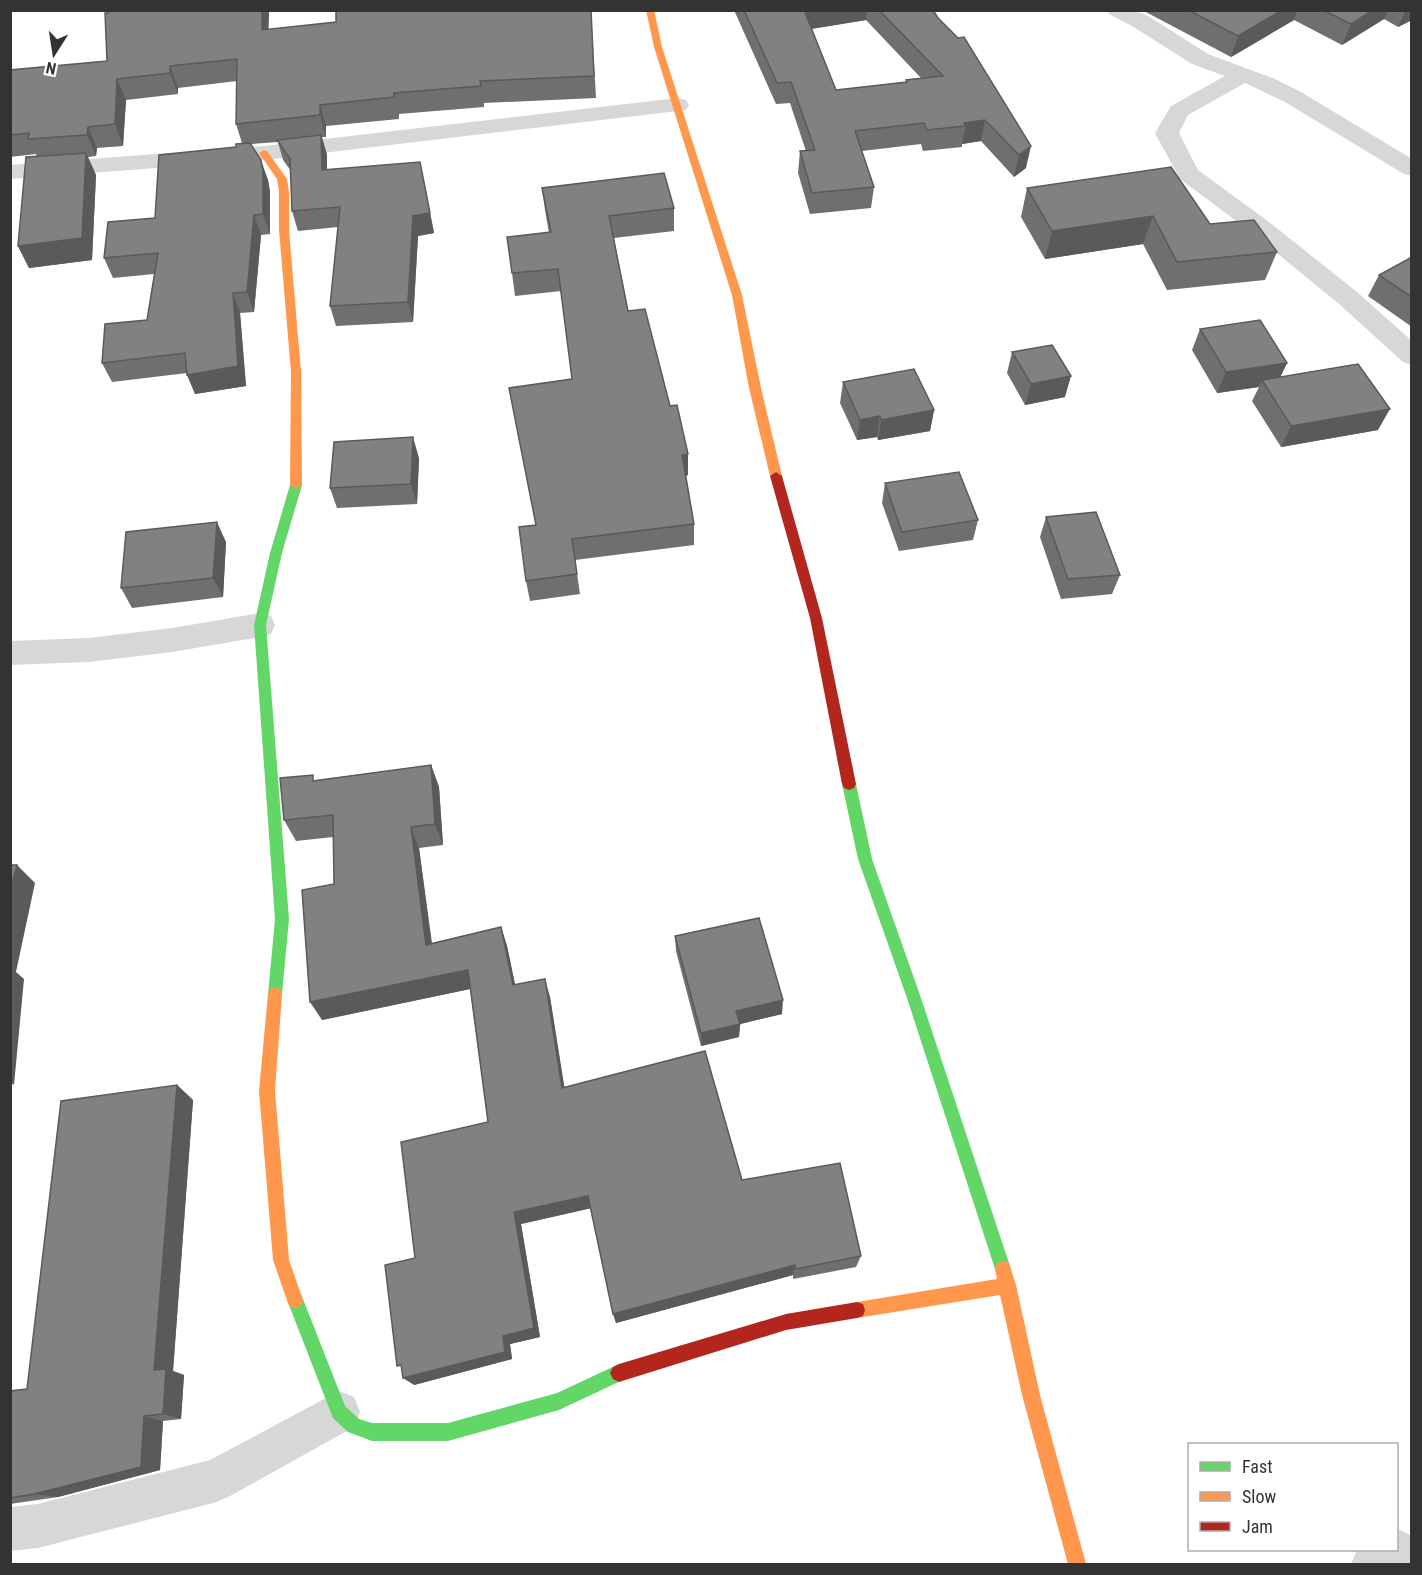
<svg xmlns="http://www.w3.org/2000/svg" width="1422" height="1575" font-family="'Roboto Condensed',sans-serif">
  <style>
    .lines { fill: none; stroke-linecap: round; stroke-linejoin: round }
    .street { fill: #d7d7d7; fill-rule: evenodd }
    .fast { fill: #63d668; fill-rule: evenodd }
    .slow { fill: #ff974d; fill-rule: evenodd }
    .jam { fill: #b3261e; fill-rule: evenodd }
    .wall { fill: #6f6f6f; fill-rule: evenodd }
    .shaded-wall { fill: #5a5a5a }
    .building { fill: #818181; stroke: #5a5a5a; stroke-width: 1.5 }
  </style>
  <rect width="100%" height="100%" fill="#fff"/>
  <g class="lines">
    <g class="street">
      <path d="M1106,10H1134L1148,16L1208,54L1275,79L1301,92L1412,159V176L1404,174L1285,102L1245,83L1188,115L1179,133L1198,170L1269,222L1357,292L1412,341V365L1403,362L1339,304L1251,232L1180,179L1155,133L1171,106L1225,76L1192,64L1132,26L1109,14Z"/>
      <path d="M678,98L686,100L689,105L686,110L264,160L10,179V165L264,146Z"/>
      <path d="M260,613L271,616L275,625L271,634L260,637L172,652L89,662L10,665V641L89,638L172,628Z"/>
      <path d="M339,1391L354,1397L360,1412L354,1427L232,1495L217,1502L38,1548L10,1551V1507L38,1504L210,1460Z"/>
      <path d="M1396,1528L1412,1536L1411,1564H1351L1357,1550H1396Z"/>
    </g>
    <g class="fast">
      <path d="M296,481L302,485L282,553L266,625L289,919L282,994L280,999L275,1001L270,999L268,994L275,919L254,625L270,553L290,485Z"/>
      <path d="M849,778L854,780L856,784L872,859L921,998L1011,1269L1009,1275L1003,1277L997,1275L995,1269L907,998L858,859L842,784L844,780Z"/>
      <path d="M295,1292L301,1294L345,1406L359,1419L372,1423H448L557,1393L619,1364L625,1367L628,1373L625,1379L559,1410L448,1441H372L348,1432L333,1418L287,1300L289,1294Z"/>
    </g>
    <g class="slow">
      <path d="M646,10H654L662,47L742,295L761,388L782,476L776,480L770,476L749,388L732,295L654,47Z"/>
      <path d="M264,150L267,151L287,179L289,192V230L301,372L302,485L296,489L290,485L291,372L279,230V192L277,179L259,153Z"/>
      <path d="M275,987L280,989L282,994L275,1091L289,1260L303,1300L301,1306L295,1308L289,1306L273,1260L259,1091L268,994L270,989Z"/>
      <path d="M1003,1261L1009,1263L1016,1285L1040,1395L1086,1564H1068L1022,1395L1000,1295L857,1318L851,1316L849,1310L851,1304L857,1302L997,1279L995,1269L997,1263Z"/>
    </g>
    <g class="jam">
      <path d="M776,472L782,476L822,618L856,784L854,788L849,790L844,788L842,784L810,618L770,476Z"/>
      <path d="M857,1302L863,1304L865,1310L863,1316L857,1318L786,1330L619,1382L613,1379L610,1373L613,1367L619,1364L786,1314Z"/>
    </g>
  </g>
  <g class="wall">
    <path d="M108,10H269L268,29L591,10L596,98L484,103V107L399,114V119L326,126V137H322L327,155V170L424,182L434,233L418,236L413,322L336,326L330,306L338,227L298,231L292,211L291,171L283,160L278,142L251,144L268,180L270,192V234L261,235L254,312L240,313L246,386L195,394L187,373L112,382L102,363L147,320L154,274L113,278L104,258L155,218L236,147L242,143L236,124L237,81L178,88V94L126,100L123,146L97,148L96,156L88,157L96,175L92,260L29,268L18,246L37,157L36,154L10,157V70L107,61Z"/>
    <path d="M734,10H933L1026,168L1014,177L981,141L962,144V147L923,151L921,144L862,151L874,187L871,208L810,214L798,173L800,151H806L790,103L776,104ZM866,20L921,78L906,80V82L836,90L812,29Z"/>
    <path d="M1142,10H1412V20L1398,27L1384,19L1342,45L1294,20L1231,57Z"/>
    <path d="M542,188L674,208V231L614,238L628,311L688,475L686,476L694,524V545L575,560L580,594L530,601L526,581L536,525L509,388L572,379L561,291L515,296L512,273L549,233L545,210Z"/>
    <path d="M1027,188L1210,224L1277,252L1265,280L1167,290L1143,244L1045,259L1021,217Z"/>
    <path d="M1412,257V327L1368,296L1379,275Z"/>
    <path d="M1200,329L1287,363L1280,377L1378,430L1281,447L1252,401L1259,387L1217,393L1192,350Z"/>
    <path d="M1012,352L1065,397L1025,405L1007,373Z"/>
    <path d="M843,382L934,410L930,431L878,440L877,437L857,440L840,403Z"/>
    <path d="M419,458L417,504L337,508L330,488Z"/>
    <path d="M885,483L978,520L973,540L899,551L882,503Z"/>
    <path d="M1046,517L1120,575L1112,594L1061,599L1040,537Z"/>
    <path d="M226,542L223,597L132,608L121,588Z"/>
    <path d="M431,765L439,787L443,845L419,848L432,943L501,927L507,946L515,985L550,997L564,1088L742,1180L861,1256L856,1267L793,1279V1275L616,1323L591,1208L521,1224L540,1337L510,1344L512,1359L414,1385L415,1258L488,1122L470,989L322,1020L334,884L333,837L296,841L284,820L316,780Z"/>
    <path d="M675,936L782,1014L740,1024L739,1037L701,1046L676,951Z"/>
    <path d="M177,1085L193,1100L173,1371L184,1375L181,1419L163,1421L160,1470L58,1497L10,1504V1391L27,1389Z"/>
  </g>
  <g class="shaded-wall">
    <path d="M262,10H269L268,51L262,30Z"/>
    <path d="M804,10H867L866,20L803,30Z"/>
    <path d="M1282,10H1297L1294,20L1231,57L1238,36Z"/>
    <path d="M1373,10H1388L1384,19L1342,45L1351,24Z"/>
    <path d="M1406,10H1412V20L1398,27Z"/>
    <path d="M170,66L178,88V94L170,73Z"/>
    <path d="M117,79L126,100L123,146L115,124Z"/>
    <path d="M320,105L326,126V137L320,115Z"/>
    <path d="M985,120L981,141L962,144L966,126L964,123Z"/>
    <path d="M88,127L97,148L96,156L87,135Z"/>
    <path d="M321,135L327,155V190L322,170Z"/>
    <path d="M1031,146L1026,168L1014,177L1019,155Z"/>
    <path d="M86,153L96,175L92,260L29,268L18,246Z"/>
    <path d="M261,160L268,180L270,192V234L263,214Z"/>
    <path d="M424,182L434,233L418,236L413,322L408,302L413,216Z"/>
    <path d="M254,215L261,235L254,312L247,292Z"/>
    <path d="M1153,216L1143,244L1045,259L1052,231Z"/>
    <path d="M233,293L240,313L246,386L195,394L187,375Z"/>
    <path d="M1287,363L1277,384L1262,380L1259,387L1217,393L1226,372Z"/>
    <path d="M1071,376L1065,397L1025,405L1031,384Z"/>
    <path d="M1390,409L1378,430L1281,447L1291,426Z"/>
    <path d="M934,410L930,431L878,440L881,420Z"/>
    <path d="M880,416L877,437L857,440L860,420Z"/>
    <path d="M413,437L419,458L417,504L411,484Z"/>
    <path d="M688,454V475L683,476L682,455Z"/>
    <path d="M217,522L226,542L223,597L213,578Z"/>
    <path d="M431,765L439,787L443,845L435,824Z"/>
    <path d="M411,827L419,848L434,963L426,945Z"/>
    <path d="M17,865L35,883L16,972L24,979L14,1085L10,1082V892Z"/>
    <path d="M501,927L507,946L519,1003L513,985Z"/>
    <path d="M468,970L475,988L322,1020L310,1002Z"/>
    <path d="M545,979L550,997L567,1103L562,1088Z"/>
    <path d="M783,1000L782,1014L736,1025V1011Z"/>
    <path d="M740,1024L739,1037L701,1046V1033Z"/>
    <path d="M177,1085L193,1100L173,1371L184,1375L181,1419L163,1414L154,1370Z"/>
    <path d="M588,1196L592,1208L521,1224L540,1337L510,1344L512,1359L414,1385L403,1378L503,1336L514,1212Z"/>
    <path d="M795,1265L793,1275L616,1323L613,1314Z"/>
    <path d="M144,1416L163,1421L160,1470L58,1497L34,1494Z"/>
  </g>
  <g class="building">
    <path d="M108,10H262V30L336,22V10H591L594,76L480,81L481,86L394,93V97L320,105V115L236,124L237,59L170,66V73L117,79L115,124L88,127L87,135L28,139L29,133L10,135V70L107,61L105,13H108Z"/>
    <path d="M744,10H804L836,90L907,82L906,80L943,76L879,10H933L938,18L958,38L964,37L1031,146L1019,155L985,120L964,123L966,126L927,130L924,123L855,131L874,187L812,193L800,151L815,150L791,82L777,83Z"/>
    <path d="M1188,10H1282L1238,36Z"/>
    <path d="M1323,10H1373L1351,24Z"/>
    <path d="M321,135L322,170L420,162L430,213L413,216L408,302L330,306L340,207L292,211L290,159L277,140Z"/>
    <path d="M250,143L261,160L263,172V214L254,215L247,292L233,293L238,366L187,375L185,353L102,363L105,324L147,320L158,253L104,258L108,222L155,218L159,155L236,147V144Z"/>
    <path d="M86,153L82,238L18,246L26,157Z"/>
    <path d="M1171,167L1210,224L1254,220L1277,252L1177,262L1153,216L1052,231L1027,188Z"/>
    <path d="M664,173L674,208L609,216L628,311L645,309L670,406L677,405L688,454L682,455L694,524L572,539L577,574L526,581L519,527L536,525L509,388L572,379L558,269L512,273L507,237L551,232L542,188Z"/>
    <path d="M1412,257V297L1379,275Z"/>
    <path d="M1260,320L1287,363L1226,372L1200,329Z"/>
    <path d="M1052,345L1071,376L1031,384L1012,352Z"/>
    <path d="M1358,364L1390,409L1291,426L1262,380Z"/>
    <path d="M914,369L934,410L881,420L880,416L860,420L843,382Z"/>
    <path d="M413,437L411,484L330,488L334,442Z"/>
    <path d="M959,472L978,520L902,532L885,483Z"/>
    <path d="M1096,512L1120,575L1068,579L1046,517Z"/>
    <path d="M217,522L213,578L121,588L126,532Z"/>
    <path d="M431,765L435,824L411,827L426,945L501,927L513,985L545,979L562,1088L705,1051L742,1180L840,1163L861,1256L796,1269L795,1265L613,1314L588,1196L514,1212L534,1328L503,1336L505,1352L403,1378L401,1365L397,1366L385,1265L415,1258L401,1142L488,1122L468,970L310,1002L302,890L334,884L333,815L284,820L280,778L313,775V781Z"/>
    <path d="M10,865H17L10,892Z"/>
    <path d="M759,918L783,1000L736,1011L740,1024L701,1033L675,936Z"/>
    <path d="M177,1085L154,1370L166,1369L163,1414L144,1416L141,1467L34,1494L10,1498V1391L27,1389L61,1101Z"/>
  </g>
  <rect width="1422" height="1575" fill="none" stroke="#333333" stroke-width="24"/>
  <rect x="1188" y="1443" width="210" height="108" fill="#ffffff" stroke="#adadad" stroke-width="1.5"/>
  <rect x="1200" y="1462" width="30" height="9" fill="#63d668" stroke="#adadad" stroke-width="1.5"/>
  <text x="1242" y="1473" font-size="18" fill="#333333">Fast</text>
  <rect x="1200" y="1492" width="30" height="9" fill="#ff974d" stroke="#adadad" stroke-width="1.5"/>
  <text x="1242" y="1503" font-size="18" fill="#333333">Slow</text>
  <rect x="1200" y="1522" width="30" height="9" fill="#b3261e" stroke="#adadad" stroke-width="1.5"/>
  <text x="1242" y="1533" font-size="18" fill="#333333">Jam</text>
  <g transform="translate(54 54) rotate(192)" stroke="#ffffff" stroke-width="4.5" paint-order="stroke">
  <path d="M0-4.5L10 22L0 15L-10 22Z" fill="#333333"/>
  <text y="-9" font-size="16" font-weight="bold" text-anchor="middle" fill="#333333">N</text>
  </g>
</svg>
